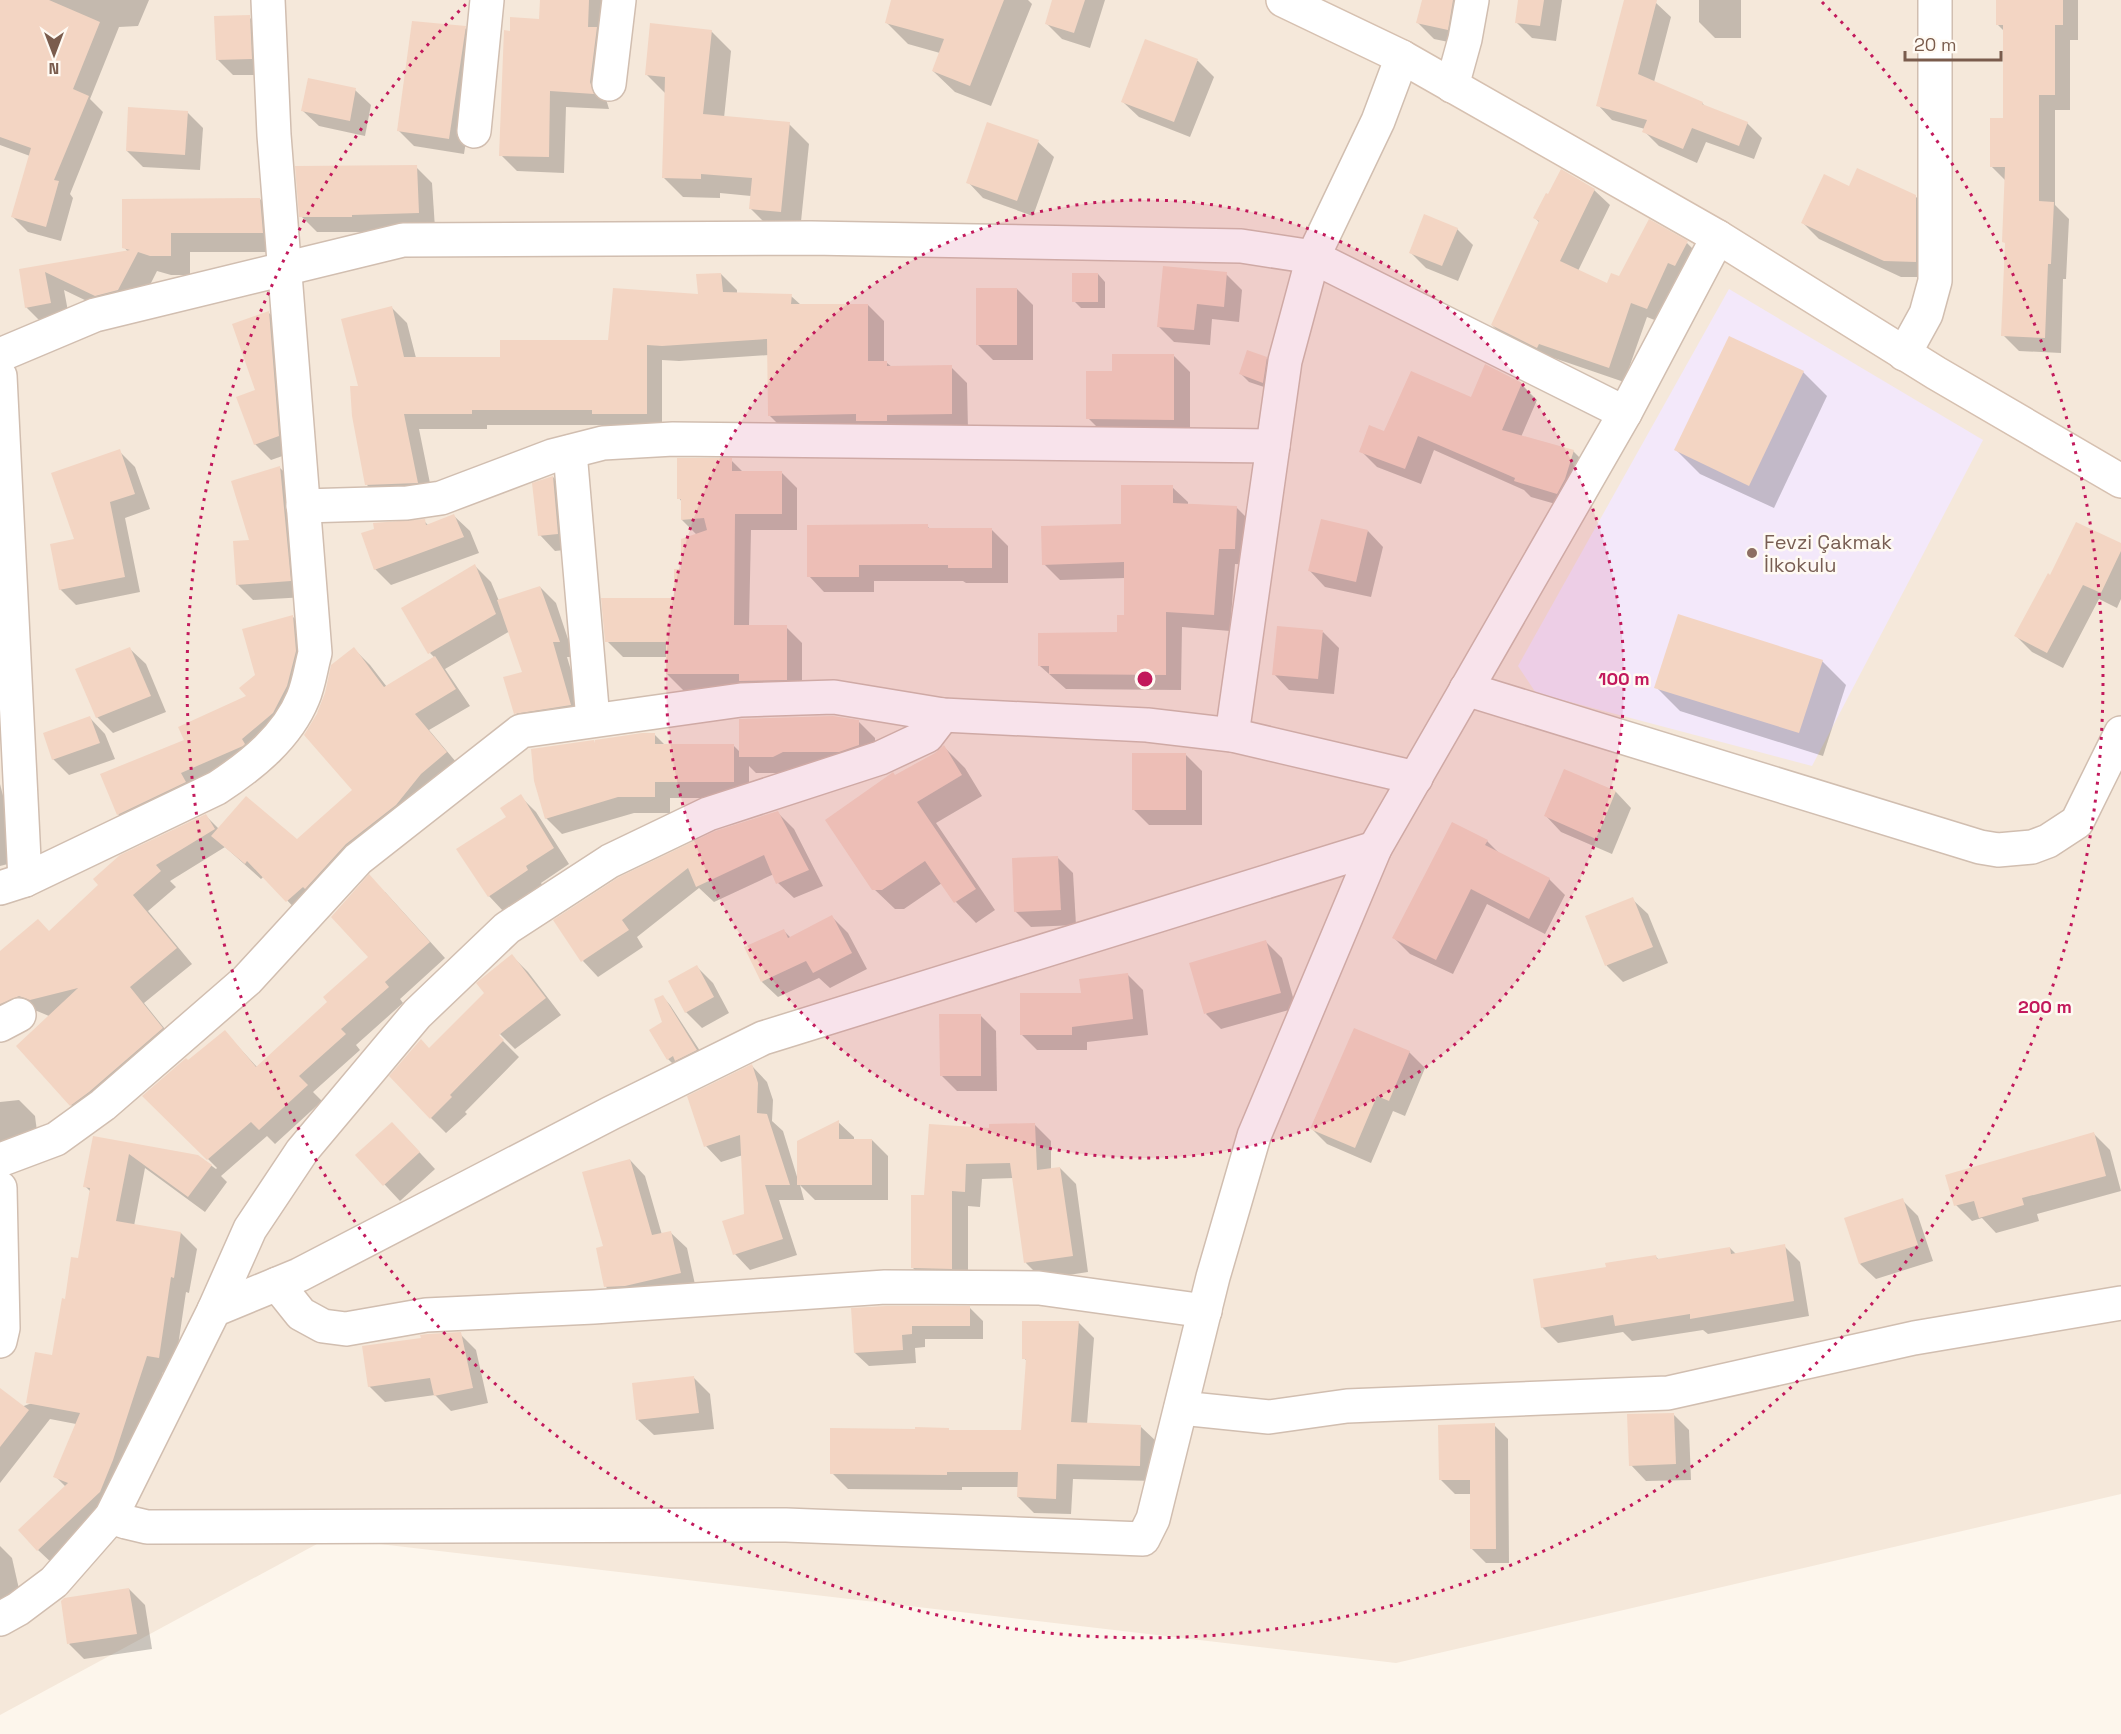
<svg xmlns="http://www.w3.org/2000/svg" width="2121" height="1734" font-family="'Space Grotesk',sans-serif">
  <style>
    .residential { fill: #f5e8da }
    .education { fill: #f3e8fa }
    .shadow { fill: #0003 }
    .building { fill: #f3d5c3 }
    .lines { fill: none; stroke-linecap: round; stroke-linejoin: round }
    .minor-casing { stroke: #d1beb0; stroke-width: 36 }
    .secondary-casing { stroke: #d6c0b0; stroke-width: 36 }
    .minor { stroke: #fff; stroke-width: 33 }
    .secondary { stroke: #fff; stroke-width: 33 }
    .ring { fill: none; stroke: #c2185b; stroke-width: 3; stroke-dasharray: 3 6 }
    .education-dot { fill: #8d6e63; stroke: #fffaf3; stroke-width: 2 }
    .labels { text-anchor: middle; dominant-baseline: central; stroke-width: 5; stroke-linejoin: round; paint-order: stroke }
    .education-label { font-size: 20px; fill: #785e54; stroke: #fffaf3; text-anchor: start }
    .centre { fill: #c2185b; stroke: #fffaf3; stroke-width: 3 }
    .ring-label { font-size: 18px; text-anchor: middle; font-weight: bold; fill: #c2185b; stroke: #fffaf3; stroke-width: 5; stroke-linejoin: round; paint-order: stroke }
  </style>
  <rect width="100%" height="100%" fill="#fdf6ec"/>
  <path class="residential" d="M0,0H2121V1494L1396,1663L328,1538L0,1715Z"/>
  <path class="education" d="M1729,289L1983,440L1812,766L1536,693L1518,666Z"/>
  <g class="shadow">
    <path d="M3,0H149L138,26L119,27L90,99L103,112L70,194L73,198L61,241L28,232L13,217L30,156L0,145V8Z"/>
    <path d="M542,0H606V99L609,109L566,107L564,173L517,171L501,155L511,33L541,20Z"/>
    <path d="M893,0H1028L1032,4L991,106L955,92L933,71L940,53L908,44L886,22Z"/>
    <path d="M1054,0H1105L1090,48L1062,39L1046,23Z"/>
    <path d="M1423,0H1468L1463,45L1434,39L1418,23Z"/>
    <path d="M1520,0H1562L1556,41L1532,38L1516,22Z"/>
    <path d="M1625,0H1645L1656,3L1671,17L1654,82L1702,103L1706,107L1747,123L1762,138L1754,159L1706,142L1697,163L1659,146L1644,131L1645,129L1612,120L1598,105Z"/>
    <path d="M1699,0H1741V38H1715L1699,22Z"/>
    <path d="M1997,0H2078V40H2070V110H2055V205L2069,219L2066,279H2063L2061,353L2019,351L2003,335L2007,245L2006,181L1991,166L2005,119V32L1997,24Z"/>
    <path d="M249,17L265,33L267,75H233L217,59Z"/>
    <path d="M465,28L481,44L464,154L414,146L398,130Z"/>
    <path d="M711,31L731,51L724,118L789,124L809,144L800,231L770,228L750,208L751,196L720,193V198L683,197L663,177L666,94L646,74Z"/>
    <path d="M1146,41L1198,61L1214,77L1190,137L1139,117L1123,102Z"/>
    <path d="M355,90L371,105L365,136L319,126L303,111Z"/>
    <path d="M187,112L203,128L200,170L143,167L127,151Z"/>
    <path d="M1038,142L1054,157L1033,216L983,198L968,182Z"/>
    <path d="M416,167L432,183L435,228L368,232H317L301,216Z"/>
    <path d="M1849,188L1915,196L1932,212L1931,277H1901L1819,239L1803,223Z"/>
    <path d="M1594,190L1610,205L1578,271L1607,285L1687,243L1702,258L1662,323L1647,317L1624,382L1554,358L1552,362L1507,340L1492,325L1540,223L1535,218Z"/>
    <path d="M260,199L279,219L282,252H190V275H171L157,271L138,309L116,315L64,290L70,322L46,327L26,307L20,270L128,252L124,247Z"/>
    <path d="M1457,229L1473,245L1458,281L1426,268L1410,252Z"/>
    <path d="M721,274L737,290V294L791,296L801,305H868L884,321V363H887L892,367H951L967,383L968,430L786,432L770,416L769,355L679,361L662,360V429H610L606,425H487V429H419L433,498L383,501L367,485L360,387L391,307L407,323L416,358H502L610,342L699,296Z"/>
    <path d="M1098,274L1105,282V308H1081L1074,301Z"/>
    <path d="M1226,274L1242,290L1239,322L1212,319L1210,345L1174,342L1158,326Z"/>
    <path d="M1017,289L1033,305V360H993L977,344Z"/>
    <path d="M269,313L284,329L294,452L271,460L255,444L257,391Z"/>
    <path d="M1174,356L1190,372V435L1104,434L1088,418L1114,373Z"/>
    <path d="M1266,358L1274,366L1270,389L1249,382L1241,374Z"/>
    <path d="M1803,372L1827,396L1774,508L1700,474L1676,450Z"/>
    <path d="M1521,384L1537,400L1521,437L1573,451L1589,467L1573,509L1531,497L1524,490L1434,450L1421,484L1377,467L1361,451L1385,433L1472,399Z"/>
    <path d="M119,451L135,467L150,509L125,518L140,592L76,605L60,589L76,541Z"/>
    <path d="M731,460L743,472H781L797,488V530H751L749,627H786L802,643V695L749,690H683L667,674V657H623L607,641L676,599L682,570L697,535L682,520V502L679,498Z"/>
    <path d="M280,468L296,483L306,597L253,600L237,584L251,541Z"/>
    <path d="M553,477L569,493L573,549L555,551L540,535Z"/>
    <path d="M1172,487L1188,502V505L1236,507L1252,523L1251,565L1235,564L1230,631L1182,627L1181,690L1066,689L1040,666L1118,634L1125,616V578L1060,580L1044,564L1122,525Z"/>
    <path d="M454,516L470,531L479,553L391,585L375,569V530L424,521L429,526Z"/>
    <path d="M927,526L931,530H992L1008,546V583H966L963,581H874V592H824L809,576Z"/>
    <path d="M1368,531L1383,547L1371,597L1325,587L1310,571Z"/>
    <path d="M2121,545V599L2117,608L2099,599L2063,668L2032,652L2016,636L2051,577Z"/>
    <path d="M475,566L491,582L499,601L540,587L556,603L574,657H567L586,721L532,729L516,713L524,673L510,631L445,669L470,706L429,730L462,769L303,917L264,876L261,879L225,847L170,881L176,887L148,911L192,964L144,1003L177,1044L87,1120L71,1105L49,1016L37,1011L27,1013L0,1028V953L50,933L206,816L219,829L297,841L354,790V649L370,665L387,687L435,658L430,653Z"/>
    <path d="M293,617L309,632L289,729L134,830L118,814L186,741L248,697L257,675Z"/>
    <path d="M1323,632L1339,648L1334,694L1289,690L1274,674Z"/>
    <path d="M130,649L146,664L166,712L113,733L97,717Z"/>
    <path d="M1822,661L1846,685L1823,756L1680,711L1656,687Z"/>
    <path d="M90,718L105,734L115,759L69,775L53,759Z"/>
    <path d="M859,722L875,738V761L856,767H799L789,773H756L749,766V798H670V813H634L562,834L546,818L596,745L654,734L665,745H733L740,752Z"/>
    <path d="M944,747L965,768L982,796L936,823L995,910L976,923L956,902L942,883L904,909H895L874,889L895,776L936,754Z"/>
    <path d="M1186,755L1202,771V825H1149L1133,809Z"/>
    <path d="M1565,771L1616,792L1631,808L1612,854L1561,832L1546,816Z"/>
    <path d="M0,784L20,861L0,866Z"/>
    <path d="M520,796L536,812L569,864L541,883L543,886L504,912L489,896L508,817Z"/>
    <path d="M778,813L794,829L823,886L794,898L778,883L774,874L714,902L699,888L637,937L643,947L598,977L583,961L620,879Z"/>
    <path d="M1487,841L1500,854L1549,879L1565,895L1545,934L1487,904L1453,974L1410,954L1394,938Z"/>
    <path d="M1057,857L1073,873L1076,925L1031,927L1015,911Z"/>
    <path d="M385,892L445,958L400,999L403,1003L356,1045L360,1050L313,1092L322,1101L275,1144L267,1136L221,1176L227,1182L205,1212L145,1168L134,1226L181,1233L197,1249L189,1293L186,1292L174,1373L163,1372L128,1476L54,1565L38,1550L66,1487L55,1476L76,1424L50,1419L0,1483V1415L69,1389L66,1301L79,1260L91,1192L85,1186L94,1138L198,1156L216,1169L217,1168L145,1096L225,1032L257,1067L329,1002L371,957Z"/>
    <path d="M1632,899L1648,914L1668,963L1623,982L1607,966L1587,917Z"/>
    <path d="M832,917L848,933L867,969L830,988L819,978L778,997L762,982L784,931L791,938Z"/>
    <path d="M1266,942L1282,958L1296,1008L1221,1029L1206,1014Z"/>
    <path d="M512,956L528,972L561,1015L515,1049L494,1028L492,1030L519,1057L465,1112L467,1114L446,1133L431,1118L429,1050L486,993Z"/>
    <path d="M697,967L713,983L729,1013L702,1028L686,1012L670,982Z"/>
    <path d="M1127,974L1143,990L1148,1035L1087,1042V1050H1037L1021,1034L1082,995Z"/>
    <path d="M663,997L670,1005L704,1057L676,1067L668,1059L651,1031L664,1023Z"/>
    <path d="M980,1015L996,1031L997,1091H957L941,1075Z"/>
    <path d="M1355,1030L1409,1052L1425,1068L1405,1116L1393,1111L1371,1163L1327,1144L1311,1128Z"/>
    <path d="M752,1066L767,1082L773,1100L772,1121L783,1131L798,1180L838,1122L854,1137V1140H872L888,1156V1200H815L800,1185L804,1200H779L797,1255L750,1270L735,1254L746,1215L743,1155L721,1162L706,1146Z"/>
    <path d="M19,1100L35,1116L39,1147L0,1166V1102Z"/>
    <path d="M1035,1125L1051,1141V1169L1060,1168L1076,1184L1088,1272L1042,1279L1026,1263L1014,1178L982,1179L980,1207L968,1206V1284H929L913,1268L925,1197L990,1130Z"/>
    <path d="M2094,1134L2110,1150L2121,1191L2037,1214L2039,1221L1996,1233L1982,1218L1972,1221L1956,1205Z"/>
    <path d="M408,1140L435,1169L400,1201L357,1155Z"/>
    <path d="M630,1160L645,1176L662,1235L671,1233L687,1248L696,1289L622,1303L606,1287L605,1247Z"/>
    <path d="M1902,1200L1918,1216L1933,1261L1876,1279L1860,1264Z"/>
    <path d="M1784,1246L1800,1262L1809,1316L1708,1334L1703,1330L1632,1341L1623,1332L1558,1343L1542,1327L1607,1268L1655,1256L1659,1260L1730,1248L1736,1254Z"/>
    <path d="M970,1308L983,1321V1339H925V1347L915,1348L916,1363L869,1366L855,1353L853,1310Z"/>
    <path d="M1078,1322L1094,1338L1087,1424L1141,1427L1157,1442L1155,1481L1073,1479L1071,1514L1034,1513L1018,1497L1019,1487H962V1490L848,1489L832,1473L951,1432H1022L1028,1362L1024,1358Z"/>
    <path d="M460,1334L476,1350L488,1403L451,1411L435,1395L385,1402L369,1386L423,1339Z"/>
    <path d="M694,1378L710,1394L714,1429L654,1435L638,1420Z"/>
    <path d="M1673,1414L1689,1430L1691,1480L1646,1481L1631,1465Z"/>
    <path d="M1494,1425L1508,1439L1509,1563H1486L1471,1548V1494H1455L1441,1480Z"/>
    <path d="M0,1546L12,1558L21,1598L0,1603Z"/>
    <path d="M129,1589L145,1605L152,1649L84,1659L69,1644Z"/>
  </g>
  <g class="building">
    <path d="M0,0H49L100,22L73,89L89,96L54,180L59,181L46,227L11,217L31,148L0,137Z"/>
    <path d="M540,0H589L588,27H597L590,82L594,94L550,91L549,157L499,156L504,30L510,31V17L539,19Z"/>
    <path d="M891,0H1004L970,86L932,71L944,39L885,23Z"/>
    <path d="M1052,0H1085L1074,33L1045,24Z"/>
    <path d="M1422,0H1453L1448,30L1416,23Z"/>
    <path d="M1518,0H1544L1540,26L1515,23Z"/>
    <path d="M1624,0H1657L1638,74L1703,102L1702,104L1748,122L1739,146L1692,128L1683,149L1642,132L1647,120L1596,106Z"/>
    <path d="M1996,0H2063V25H2055V95H2039V201L2054,202L2051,264H2048L2045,338L2001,336L2005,243L2002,242L2005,167H1990V118H2003V25H1996Z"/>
    <path d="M250,15L252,59L216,60L214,16Z"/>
    <path d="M412,21L466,26L449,139L397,131Z"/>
    <path d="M650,23L712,30L703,114L790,122L781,212L749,209L752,178L701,174V179L662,178L665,77L645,75Z"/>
    <path d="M1145,39L1198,59L1174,122L1121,102Z"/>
    <path d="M308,78L356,88L350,121L301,111Z"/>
    <path d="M128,107L188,111L185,155L126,151Z"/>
    <path d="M987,122L1039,140L1017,201L966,183Z"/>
    <path d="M417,165L419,213L352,215V217H299L295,166Z"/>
    <path d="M1857,168L1916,195V262L1884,261L1801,223L1824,174L1849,186Z"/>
    <path d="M1561,169L1595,189L1560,261L1607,283L1611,273L1619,276L1649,219L1688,241L1675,266L1668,263L1647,309L1631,303L1609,368L1539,344L1537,348L1491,325L1539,221L1533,218L1546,193L1548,194Z"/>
    <path d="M260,198L263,233H171V256H150L138,252L118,290L95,296L45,272L51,303L25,308L19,269L130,250L122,248V199Z"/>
    <path d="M1424,214L1458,228L1442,266L1409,253Z"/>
    <path d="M1163,266L1227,272L1224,307L1197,304L1194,330L1157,327Z"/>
    <path d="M721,273L723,292L792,294L791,304H868V361H887V366L952,365V414L887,415V421H856V414L768,416L767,339L662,346L647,345V414H592V410H472V414H404L418,483L365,485L352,416L350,386H358L341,319L392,306L404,357H500V340H608L613,288L698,294L696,274Z"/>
    <rect x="1072" y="273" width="26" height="29"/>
    <rect x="976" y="288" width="41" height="57"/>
    <path d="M269,311L279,436L254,445L236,397L255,390L232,324Z"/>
    <path d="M1729,336L1804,371L1749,486L1674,450Z"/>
    <path d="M1247,350L1267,357L1263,383L1239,374Z"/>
    <path d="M1112,354H1174V420L1086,419V371H1112Z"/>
    <path d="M1485,364L1522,383L1502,430L1574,450L1565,479L1557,494L1514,481L1515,478L1418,436L1405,469L1359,452L1369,425L1384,431L1411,371L1471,397Z"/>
    <path d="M120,449L135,494L110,502L125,577L59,590L50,544L74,539L51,473Z"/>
    <path d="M677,458H732V471H782V514H735L734,625H787V680L739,681V674H666V642H605L601,598H674V569H681V539L707,530L704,518L681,520V499H677Z"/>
    <path d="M280,466L291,581L236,585L233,541L249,540L231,481Z"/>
    <path d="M553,476L558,534L538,536L532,483Z"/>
    <path d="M1121,485H1173V503L1237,506L1235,549H1219L1214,615L1166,612V675L1049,674V666H1038V633L1117,632V615H1124V562L1042,565L1041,526L1121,524Z"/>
    <path d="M454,514L464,537L374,570L361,533L374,529L373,523L425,519L426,525Z"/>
    <path d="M1321,519L1368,530L1356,582L1308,571Z"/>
    <path d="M2076,522L2121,543V551L2101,593L2083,585L2047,653L2014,636L2048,573L2050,575Z"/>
    <path d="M928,524V528H992V568H948V565H859V577H807V525Z"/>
    <path d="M475,564L496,614L428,654L401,608Z"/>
    <path d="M540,586L560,642H553L571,705L514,714L503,677L522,672L497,600Z"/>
    <path d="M1678,614L1823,660L1799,733L1654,688Z"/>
    <path d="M293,615L296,651L287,686L273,713L242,739L245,744L243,746L181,773L186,782L117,815L100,774L184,740L178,727L246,696L239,688L255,675L242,629Z"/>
    <path d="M1277,626L1323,630L1318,679L1272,675Z"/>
    <path d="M130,647L151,696L96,718L75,669Z"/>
    <path d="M354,647L384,687L435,656L456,689L415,714L447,752L421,774L396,805L346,844L305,889L303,887L286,902L247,861L245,864L211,836L246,796L297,839L352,790L304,735L318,712L317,713L325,693L331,665Z"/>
    <path d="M90,716L100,743L52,760L43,733Z"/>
    <path d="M833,716L859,720V745L839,752H783L773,757H739V719Z"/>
    <path d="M642,733H655V744H734V782H655V797H618L545,819L534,781L531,749L594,740L595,743V740Z"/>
    <path d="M944,745L962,775L917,802L976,889L954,903L925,861L882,890H872L825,820L889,775L893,772L895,775L935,753Z"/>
    <rect x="1132" y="753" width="54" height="57"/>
    <path d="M1564,769L1616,791L1596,839L1544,816Z"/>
    <path d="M521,794L554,848L526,866L528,870L488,897L456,849L506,817L500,808Z"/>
    <path d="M778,811L809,870L776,884L764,855L696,887L688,868L622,920L629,930L581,962L553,920L619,877L715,831Z"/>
    <path d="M206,814L215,829L156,865L161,871L133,895L177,948L130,987L163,1028L89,1092L70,1106L16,1046L78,988L30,1000L19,996L0,1004V951L38,919L49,931L98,885L93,879L120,855Z"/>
    <path d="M1452,822L1488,840L1485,845L1550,878L1529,919L1471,889L1436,960L1392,938Z"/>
    <path d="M1058,856L1061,910L1014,912L1012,858Z"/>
    <path d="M369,874L430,942L385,982L389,987L341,1029L346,1034L299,1076L308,1085L259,1130L251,1122L207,1160L142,1096L186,1058L188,1060L225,1030L256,1067L327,1002L323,997L368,957L331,917Z"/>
    <path d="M1633,897L1653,947L1605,966L1585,916Z"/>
    <path d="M832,915L852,953L813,973L806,961L761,982L744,947L784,929L788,938Z"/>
    <path d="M1266,940L1281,993L1204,1014L1189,963Z"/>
    <path d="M512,954L546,998L499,1035L504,1040L450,1095L452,1097L430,1119L389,1076L421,1039L429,1048L484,993L476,983Z"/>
    <path d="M697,965L714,997L685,1013L668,981Z"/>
    <path d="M1128,973L1133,1019L1072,1027V1035H1020V993H1081L1079,979Z"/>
    <path d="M663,995L697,1050L675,1061L673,1056L667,1060L649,1030L662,1022L654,999Z"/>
    <path d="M939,1014H981V1076H940Z"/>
    <path d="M1354,1028L1410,1051L1389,1101L1377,1096L1355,1148L1310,1129Z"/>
    <path d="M752,1064L758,1083L757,1113L767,1114L790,1185H765L783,1239L733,1255L722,1221L744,1214L740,1135L704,1147L687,1096Z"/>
    <path d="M839,1120V1139H872V1185H797V1141Z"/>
    <path d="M392,1122L420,1152L383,1186L355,1155Z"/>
    <path d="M1035,1123L1037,1170L1060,1167L1073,1256L1024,1263L1010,1163L966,1164L965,1192L952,1191V1269L911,1268V1195H924L929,1124L989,1128V1124Z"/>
    <path d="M2094,1132L2106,1176L2022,1198L2024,1205L1979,1218L1974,1201L1954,1206L1945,1175Z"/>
    <path d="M93,1136L198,1155L212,1165L188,1197L129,1154L116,1221L181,1232L174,1278L171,1277L159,1358L147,1356L113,1460L100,1492L37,1551L18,1530L68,1483L53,1477L80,1413L26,1403L35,1352L52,1355L62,1298L65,1299L71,1257L78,1258L90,1188L83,1187Z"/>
    <path d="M630,1159L652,1235L671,1231L681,1273L625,1286L604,1287L596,1248L603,1246L582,1172Z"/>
    <path d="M1903,1198L1918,1245L1859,1264L1844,1218Z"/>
    <path d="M1785,1244L1794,1301L1690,1319V1314L1615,1326L1613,1315L1541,1328L1533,1279L1606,1267L1605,1263L1656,1255L1657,1259L1730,1247L1731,1254Z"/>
    <path d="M886,1306H970V1326H912V1334L902,1335L903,1350L854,1353L851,1308Z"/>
    <path d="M1022,1321H1079L1071,1422L1141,1425L1140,1466L1057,1464L1056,1499L1017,1497L1018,1472H947V1475L830,1474V1428L915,1429V1427L949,1428V1430H1021L1026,1359H1022Z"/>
    <path d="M461,1332L473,1388L434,1396L430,1378L368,1387L362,1346L421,1338L420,1335L428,1334Z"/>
    <path d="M694,1376L699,1413L636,1420L632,1383Z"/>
    <path d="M0,1388L29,1410L0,1447Z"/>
    <path d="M1674,1413L1676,1464L1629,1466L1627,1414Z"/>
    <path d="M1495,1423L1496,1549H1470V1480H1439L1438,1425Z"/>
    <path d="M129,1588L137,1634L67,1644L61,1601L64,1598Z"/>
  </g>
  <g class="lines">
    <defs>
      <g id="minor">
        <path d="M609,84L619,0"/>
        <path d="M1452,86L1465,39L1472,0"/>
        <path d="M474,131L487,0"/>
        <path d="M1904,354L1926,314L1935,281V0"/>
        <path d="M0,355L95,315L403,240L811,238L1241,246L1313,257L1625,413"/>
        <path d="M0,376L25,880"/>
        <path d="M570,452L593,720"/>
        <path d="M303,506L407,503L441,498L552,456L603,443L673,439L1273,446"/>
        <path d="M1466,689L1980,847L1998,850L2032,847L2048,841L2077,822L2121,733"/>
        <path d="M1232,735L1285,361L1313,257L1378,121L1402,57"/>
        <path d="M0,888L25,880L217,788C252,765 287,737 303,698C309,684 311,667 315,653L274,135L268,0"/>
        <path d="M0,1025L19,1015"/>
        <path d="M0,1160L56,1139L103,1105L247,980L358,859L521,731L741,700L834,697L943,715L1147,725L1232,735L1416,778"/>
        <path d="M0,1188L3,1328L0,1341"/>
        <path d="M277,1284L301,1314L323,1326L346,1329L426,1315L594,1307L885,1287L1039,1288L1205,1311"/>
        <path d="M214,1310L250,1229L302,1151L417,1014L507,928L610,861L708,814L880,758L927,736L943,715"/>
        <path d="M1181,1408L1269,1417L1347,1406L1668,1393L1914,1338L2121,1303"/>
        <path d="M111,1517L126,1522L147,1527L786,1525L1143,1539L1153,1519L1213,1277L1254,1136L1375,848L1625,413L1718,237"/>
        <path d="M0,1619L18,1609L54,1582L111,1517L214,1310L299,1275L611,1113L763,1038L1375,848"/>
      </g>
      <path id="secondary" d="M1283,0L1402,57L1718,237L1936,373L2121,481"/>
    </defs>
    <use href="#minor" class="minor-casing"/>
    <use href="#secondary" class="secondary-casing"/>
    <use href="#minor" class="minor"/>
    <use href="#secondary" class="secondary"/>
  </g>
  <circle cx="1145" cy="679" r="479" fill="#c2185b" fill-opacity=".12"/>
  <g class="ring">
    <circle cx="1145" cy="679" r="479"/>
    <path d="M1822 2A958 958 0 1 1 468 2"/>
  </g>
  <circle class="education-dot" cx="1752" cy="553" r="6"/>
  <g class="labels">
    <g class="education-label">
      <text x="1764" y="542">Fevzi Çakmak<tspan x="1764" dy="23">İlkokulu</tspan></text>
    </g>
  </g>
  <circle cx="1145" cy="679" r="9" class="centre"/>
  <g class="ring-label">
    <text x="1624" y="685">100 m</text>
    <text x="2045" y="1013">200 m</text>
  </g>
  <g transform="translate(54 54) rotate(180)" stroke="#fffaf3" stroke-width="4.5" paint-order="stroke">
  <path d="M0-4.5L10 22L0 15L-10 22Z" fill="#7a5c4d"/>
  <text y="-9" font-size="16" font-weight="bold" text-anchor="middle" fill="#7a5c4d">N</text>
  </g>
  <path d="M1905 51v9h96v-9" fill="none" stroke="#7a5c4d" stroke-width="3"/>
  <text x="1914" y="51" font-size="18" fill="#7a5c4d" stroke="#fffaf3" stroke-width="4.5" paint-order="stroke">20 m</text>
</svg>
